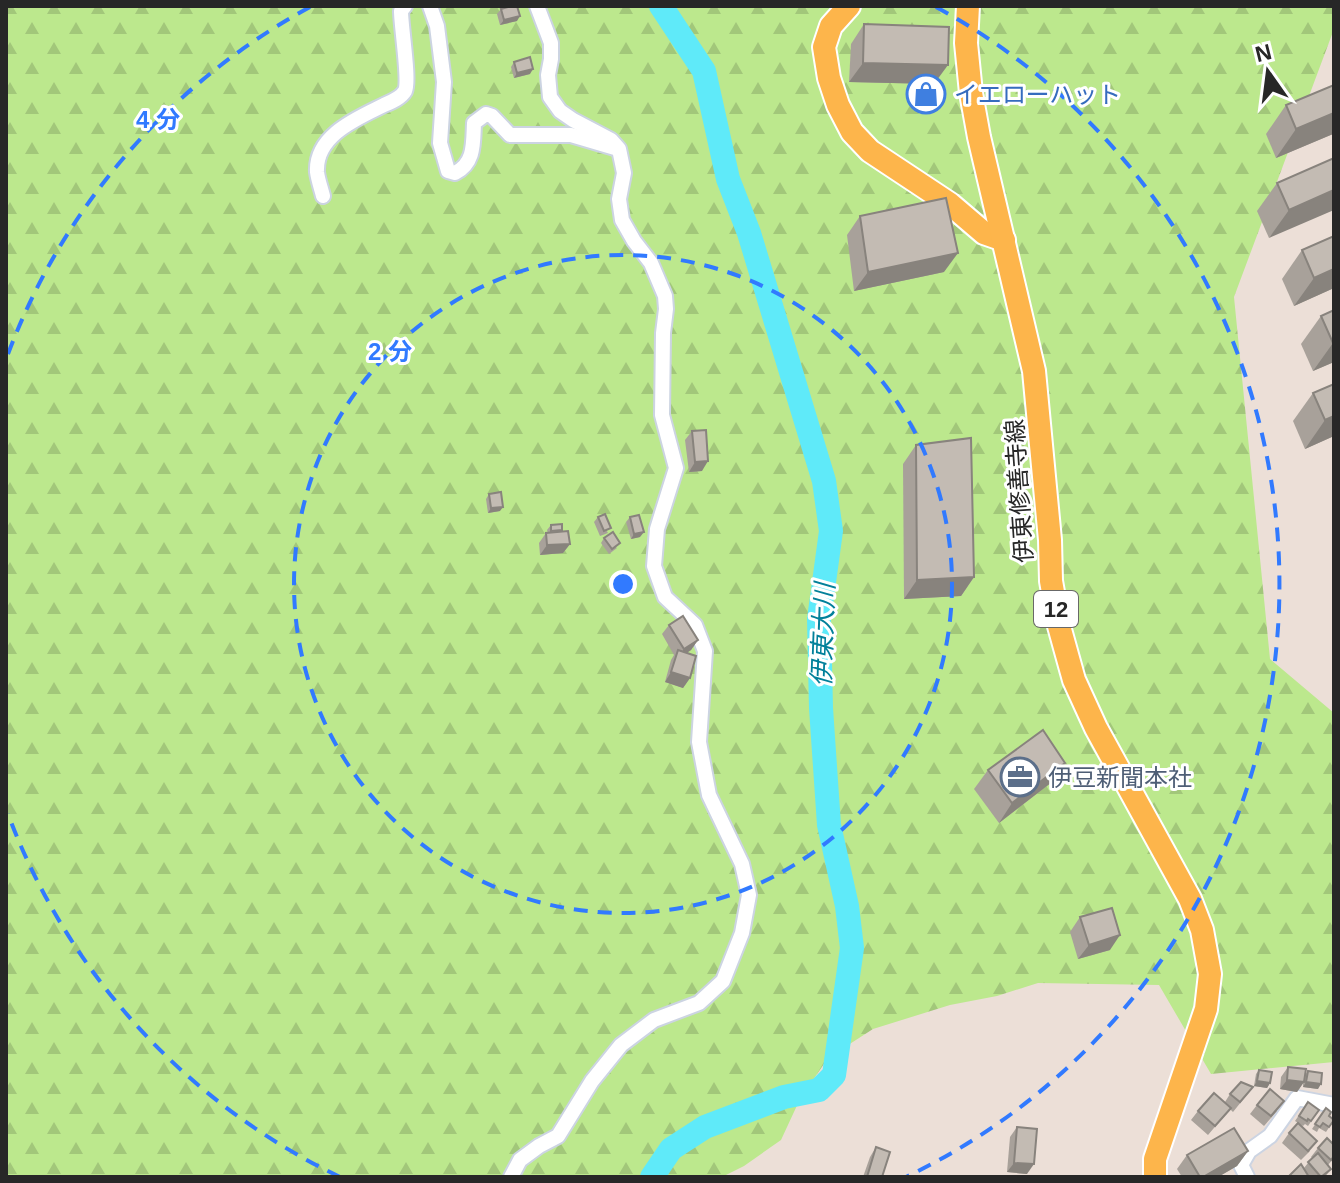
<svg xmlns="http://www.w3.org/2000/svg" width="1340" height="1183" font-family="Helvetica,'Noto Sans JP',sans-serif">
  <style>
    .forest { fill: url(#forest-firs) }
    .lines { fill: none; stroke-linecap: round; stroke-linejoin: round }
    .river { stroke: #5feaf9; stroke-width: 24 }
    .street-casing { stroke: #ccd4e2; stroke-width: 18 }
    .primary-casing { stroke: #fff; stroke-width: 26 }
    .street { stroke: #fff; stroke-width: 14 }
    .primary { stroke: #fdb54b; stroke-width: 22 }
    .wall { fill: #a8a19a }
    .shaded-wall { fill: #88837d }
    .building { fill: #c3bbb3; stroke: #88837d; stroke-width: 2 }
    .ring { fill: none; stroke: #317aff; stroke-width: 4; stroke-dasharray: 14 10 }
    .labels { text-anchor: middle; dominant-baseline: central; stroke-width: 6; stroke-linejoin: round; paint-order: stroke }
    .shield { fill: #fff; stroke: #686868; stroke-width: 2 }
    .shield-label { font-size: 22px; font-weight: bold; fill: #272727 }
    .shop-label { font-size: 24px; fill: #366cbe; stroke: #fff; text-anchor: start }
    .street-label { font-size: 24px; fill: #272727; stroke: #fff }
    .service-label { font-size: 24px; fill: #4e5e75; stroke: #fff; text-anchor: start }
    .water-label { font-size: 26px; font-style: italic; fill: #02809a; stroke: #fff }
    .centre { fill: #317aff; stroke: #fff; stroke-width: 4 }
    .ring-label { font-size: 24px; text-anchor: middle; font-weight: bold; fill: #317aff; stroke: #fff; stroke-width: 6; stroke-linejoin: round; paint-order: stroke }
  </style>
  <defs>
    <pattern id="forest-firs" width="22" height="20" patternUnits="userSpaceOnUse" patternTransform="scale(2)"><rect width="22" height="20" fill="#bce88d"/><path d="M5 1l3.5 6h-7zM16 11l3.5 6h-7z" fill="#a2c77a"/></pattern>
  </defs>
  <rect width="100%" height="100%" fill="#ecdfd7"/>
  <path class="forest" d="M6,6H1334V29L1234,297L1270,659L1334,713V1062L1211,1074L1159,985L1038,983L997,996L950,1005L873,1029L828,1058L800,1099L781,1140L744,1166L722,1177H6Z"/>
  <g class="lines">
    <path class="river" d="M652,1177L671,1149L705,1127L784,1097L819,1090L834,1075L852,948L847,906L829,825L821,708L819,619L831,531L824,481L749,233L728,179L704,71L661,6"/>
    <defs>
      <g id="street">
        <path d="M430,6L437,26L444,82L440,143L448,171L455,173C475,163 473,143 474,123L486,114L492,116L510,135H571L615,148"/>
        <path d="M323,196C321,188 318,180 317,172C315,135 358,118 384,105C391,102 401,98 405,91C410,81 401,27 401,11L405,6"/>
        <path d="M511,1177L520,1160L539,1146L558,1136L592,1081L621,1045L654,1020L699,1003L723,981L742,933L749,895L742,864L709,795L699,742L705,651L695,625L665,597L654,566L657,529L676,468L662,415L663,333L666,309L665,296L651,263L634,241L622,220L619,199L624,173L619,149L611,140L573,120L560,111L550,97L548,75L551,59V43L537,6"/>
        <path d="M1247,1177L1241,1165L1249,1151L1270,1136L1297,1098L1334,1105"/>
      </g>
      <g id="primary">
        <path d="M849,6L831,26L824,47L829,78L838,105L852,132L870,151L950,204L984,233L1004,240"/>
        <path d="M968,6L966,43L971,93L979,137L1034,371L1050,540L1051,581L1059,626L1074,680L1096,728L1190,899L1202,930L1210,974L1206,1009L1155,1159V1177"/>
      </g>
    </defs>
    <use href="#street" class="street-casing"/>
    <use href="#primary" class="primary-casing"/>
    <use href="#street" class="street"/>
    <use href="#primary" class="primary"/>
  </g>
  <g class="wall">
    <path d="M501,9L517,21L500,25L497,14Z"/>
    <path d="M864,24L934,84L849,82L851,44Z"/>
    <path d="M514,62L530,74L514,78L511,67Z"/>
    <path d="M1286,105L1333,134L1276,158L1266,134Z"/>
    <path d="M1334,158L1269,238L1257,211L1277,183Z"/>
    <path d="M860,216L944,272L854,291L847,235Z"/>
    <path d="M1302,250L1334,288L1294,306L1282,279Z"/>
    <path d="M1334,310V362L1313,371L1301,344L1321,316Z"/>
    <path d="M1334,384V436L1305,449L1293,421L1313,393Z"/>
    <path d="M692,431L702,471L689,472L685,440Z"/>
    <path d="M916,445L974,577L961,596L904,599L903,464Z"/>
    <path d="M489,494L500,511L488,513L486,499Z"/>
    <path d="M598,517L608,533L600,536L594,522Z"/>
    <path d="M630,517L640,537L631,539L626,522Z"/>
    <path d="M551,525L562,530L561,532L570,544L563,553L540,555L539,543L546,533H548L547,530Z"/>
    <path d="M604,538L617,548L609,554L601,543Z"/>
    <path d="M669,625L698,640L691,650L687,653L690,678L683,688L665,682L671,660L674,655L662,634Z"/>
    <path d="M988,770L1052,782L999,823L974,789Z"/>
    <path d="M1080,917L1110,950L1078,959L1070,932Z"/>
    <path d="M1288,1067L1305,1075L1308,1071L1318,1089L1303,1087V1083L1297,1092L1280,1089L1281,1077Z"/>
    <path d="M1259,1070L1270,1083L1267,1088L1254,1086L1256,1074Z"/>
    <path d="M1253,1087L1233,1112L1230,1109L1208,1135L1191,1120L1198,1111L1225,1102L1230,1094Z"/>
    <path d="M1308,1102L1319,1110L1308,1126L1305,1124L1303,1126L1295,1121Z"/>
    <path d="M1257,1105L1277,1111L1264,1126L1250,1114Z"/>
    <path d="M1326,1108L1329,1116L1334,1120L1326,1132L1319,1128L1317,1132L1312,1129Z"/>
    <path d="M1017,1127L1027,1174L1007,1172L1010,1137Z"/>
    <path d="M1289,1133L1310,1151L1301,1160L1282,1143Z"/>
    <path d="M1334,1140V1158L1328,1165L1331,1169L1325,1177H1288L1304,1168L1312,1158L1311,1157L1318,1148L1332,1143Z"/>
    <path d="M876,1147L882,1177H863L870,1157Z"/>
    <path d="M1248,1151L1237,1166L1218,1177H1182L1177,1169L1187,1155Z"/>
  </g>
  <g class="shaded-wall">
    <path d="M520,16L517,21L500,25L504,20Z"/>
    <path d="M863,63L948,65L934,84L849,82Z"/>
    <path d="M533,69L530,74L514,78L517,73Z"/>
    <path d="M1334,113L1333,134L1276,158L1296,129Z"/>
    <path d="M1334,190V210L1269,238L1289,210Z"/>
    <path d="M958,253L944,272L854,291L868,272Z"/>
    <path d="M1334,269V288L1294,306L1314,278Z"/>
    <path d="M1333,343H1334V362L1313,371Z"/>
    <path d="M1334,416V436L1305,449L1325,420Z"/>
    <path d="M708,461L702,471L689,472L695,462Z"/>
    <path d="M503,507L500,511L488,513L491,508Z"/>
    <path d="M644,532L640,537L631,539L634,534Z"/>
    <path d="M570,544L563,553L540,555L547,545Z"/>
    <path d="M974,577L961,596L904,599L917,580Z"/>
    <path d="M698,640L691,650L677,659L684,649Z"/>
    <path d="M671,672L690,678L683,688L665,682Z"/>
    <path d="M1065,763L1052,782L999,823L1012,803Z"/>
    <path d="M1120,935L1110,950L1078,959L1089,945Z"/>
    <path d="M1287,1080L1304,1082L1297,1092L1280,1089Z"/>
    <path d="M1257,1081L1270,1083L1267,1088L1254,1086Z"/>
    <path d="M1306,1082L1321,1084L1318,1089L1303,1087Z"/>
    <path d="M1248,1151L1237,1166L1218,1177H1203Z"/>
    <path d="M1014,1163L1034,1164L1027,1174L1007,1172Z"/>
  </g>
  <g class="building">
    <path d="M512,6H517L520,16L504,20L501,9Z"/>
    <path d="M864,24L949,27L948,65L863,63Z"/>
    <path d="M530,57L533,69L517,73L514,62Z"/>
    <path d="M1334,85V113L1296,129L1286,105Z"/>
    <path d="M1334,158V190L1289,210L1277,183Z"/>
    <path d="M946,198L958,253L868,272L860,216Z"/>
    <path d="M1334,236V269L1314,278L1302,250Z"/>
    <path d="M1334,310V343H1333L1321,316Z"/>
    <path d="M1334,384V416L1325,420L1313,393Z"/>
    <path d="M706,430L708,461L695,462L692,431Z"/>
    <path d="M971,438L974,577L917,580L916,445Z"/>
    <path d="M501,492L503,507L491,508L489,494Z"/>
    <path d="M605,514L611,528L604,531L598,517Z"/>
    <path d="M639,515L644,532L634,534L630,517Z"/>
    <path d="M562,524V530L551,531V525Z"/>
    <path d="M568,531L570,544L547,545L546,533Z"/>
    <path d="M613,532L620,543L612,549L604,538Z"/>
    <path d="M683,616L698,640L684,649L669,625Z"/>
    <path d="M678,650L696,656L690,678L671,672Z"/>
    <path d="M1043,730L1065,763L1012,803L988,770Z"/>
    <path d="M1112,908L1120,935L1089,945L1080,917Z"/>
    <path d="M1288,1067L1306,1069L1304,1082L1287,1080Z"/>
    <path d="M1259,1070L1272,1072L1270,1083L1257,1081Z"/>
    <path d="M1308,1071L1322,1073L1321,1084L1306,1082Z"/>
    <path d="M1241,1082L1253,1087L1240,1102L1230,1094Z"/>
    <path d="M1270,1089L1284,1101L1271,1116L1257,1105Z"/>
    <path d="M1214,1093L1231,1108L1215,1126L1198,1111Z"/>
    <path d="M1308,1102L1319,1110L1311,1121L1308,1119L1307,1121L1299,1116Z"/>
    <path d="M1326,1108L1331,1112L1329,1116L1334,1120L1329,1127L1323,1123L1320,1127L1315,1124Z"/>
    <path d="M1298,1123L1317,1141L1308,1151L1289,1133Z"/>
    <path d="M1017,1127L1037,1129L1034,1164L1014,1163Z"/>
    <path d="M1234,1128L1248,1151L1203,1177H1200L1187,1155Z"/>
    <path d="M1327,1138L1334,1145V1156L1331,1160L1318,1148Z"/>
    <path d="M876,1147L890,1152L882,1177H867Z"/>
    <path d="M1318,1153L1331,1169L1321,1177L1308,1162Z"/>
    <path d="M1301,1164L1309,1177H1288Z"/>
  </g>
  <g class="ring">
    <circle cx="623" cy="584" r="329"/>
    <path d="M340 1177A657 657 0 0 1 8 814M8 354A657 657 0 0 1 310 7M936 7A657 657 0 0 1 906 1177"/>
  </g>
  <defs>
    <symbol id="shop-ring" viewBox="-11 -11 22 22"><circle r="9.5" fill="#fff" stroke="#3f7fe0" stroke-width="1.5"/><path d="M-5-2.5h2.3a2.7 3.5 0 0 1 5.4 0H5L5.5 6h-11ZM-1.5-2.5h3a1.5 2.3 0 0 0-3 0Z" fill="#3f7fe0"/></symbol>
    <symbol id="office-ring" viewBox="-11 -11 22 22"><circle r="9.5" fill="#fff" stroke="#5c6f8a" stroke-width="1.5"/><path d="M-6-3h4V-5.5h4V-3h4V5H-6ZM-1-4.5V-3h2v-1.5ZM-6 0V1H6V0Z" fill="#5c6f8a"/></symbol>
  </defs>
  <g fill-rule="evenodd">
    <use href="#shop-ring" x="904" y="72" width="44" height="44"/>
    <use href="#office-ring" x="998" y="755" width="44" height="44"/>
  </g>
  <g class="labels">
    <rect class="shield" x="1034" y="591" width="44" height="36" rx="6"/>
    <g class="shield-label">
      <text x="1056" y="609">12</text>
    </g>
    <g class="shop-label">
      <text x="954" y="94">イエローハット</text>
    </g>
    <g class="street-label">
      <text transform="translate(1019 491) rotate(-94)">伊東修善寺線</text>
    </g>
    <g class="service-label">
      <text x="1048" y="777">伊豆新聞本社</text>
    </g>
    <g class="water-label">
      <text transform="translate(823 635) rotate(-88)">伊東大川</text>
    </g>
  </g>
  <circle cx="623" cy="584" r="12" class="centre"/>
  <g class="ring-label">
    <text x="158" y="128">4 分</text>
    <text x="390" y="360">2 分</text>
  </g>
  <rect width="1340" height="1183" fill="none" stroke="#272727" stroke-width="16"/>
  <g transform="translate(1268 72) rotate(346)" stroke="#ffffff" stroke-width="6" paint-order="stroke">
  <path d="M0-6L14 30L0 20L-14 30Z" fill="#272727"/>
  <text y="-12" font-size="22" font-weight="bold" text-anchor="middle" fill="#272727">N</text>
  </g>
</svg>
